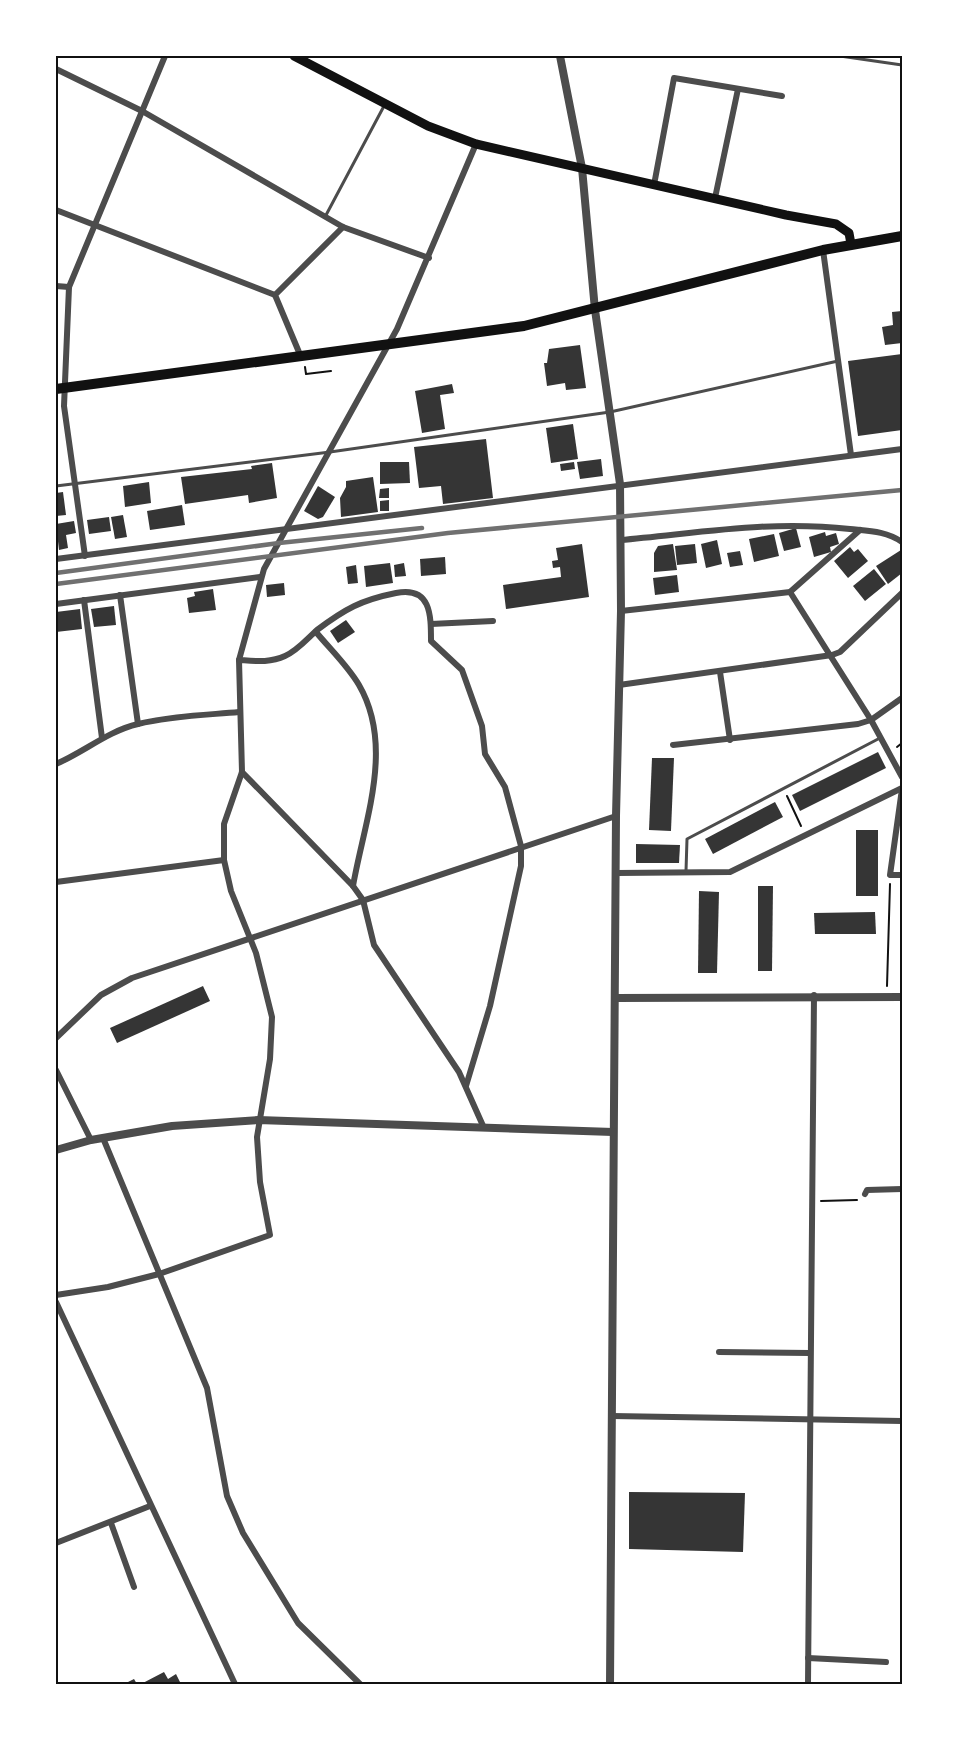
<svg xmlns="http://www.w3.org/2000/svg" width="958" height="1740" font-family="Arial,sans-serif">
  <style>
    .building { fill: #353535 }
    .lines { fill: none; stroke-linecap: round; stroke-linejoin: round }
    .path { stroke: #111; stroke-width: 2 }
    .service { stroke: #4c4c4c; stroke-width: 3 }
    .minor { stroke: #4c4c4c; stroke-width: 6 }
    .tertiary { stroke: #4c4c4c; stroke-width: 8 }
    .secondary { stroke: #111; stroke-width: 9 }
    .trunk { stroke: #111; stroke-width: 10 }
    .rail { stroke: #707070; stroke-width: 4.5 }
    .neatline { fill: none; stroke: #111; stroke-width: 2 }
  </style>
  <rect width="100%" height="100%" fill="#fff"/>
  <g class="building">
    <path d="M902,311V343L885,345L882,327L893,325L892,312Z"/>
    <path d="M580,345L586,388L566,390L565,383L547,386L544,363H547L549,349Z"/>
    <path d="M902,354V430L858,436L848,361Z"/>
    <path d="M452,384L454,393L440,395L445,429L422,433L415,391Z"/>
    <path d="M573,424L578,459L551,463L546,428Z"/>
    <path d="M486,439L493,498L443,504L441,486L419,488L414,447Z"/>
    <path d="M601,459L603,476L580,479L577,462Z"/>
    <path d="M380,462H409L410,483L380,484Z"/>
    <path d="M574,462L575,469L561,471L560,464Z"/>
    <path d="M272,463L277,498L249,503L248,495L185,504L181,477L252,469L251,466Z"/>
    <path d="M373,477L378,512L341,517L340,498L346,487V481Z"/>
    <path d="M149,482L151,503L125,507L123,486Z"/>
    <path d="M318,486L335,497L323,517L318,519L304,511Z"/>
    <path d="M389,488V498H379L380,489Z"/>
    <path d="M63,492L66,515L56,516V493Z"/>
    <path d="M389,500V511H380V501Z"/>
    <path d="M182,505L185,525L150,530L147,511Z"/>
    <path d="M123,515L127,537L115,539L111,517Z"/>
    <path d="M109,517L111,531L89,534L87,520Z"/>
    <path d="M74,521L76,533L66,535L68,548L59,550L56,524Z"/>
    <path d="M796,528L801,547L784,551L779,533Z"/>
    <path d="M825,532L826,536L836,533L839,544L830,547L831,552L814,557L809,537Z"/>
    <path d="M774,534L779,556L754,562L749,539Z"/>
    <path d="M717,540L722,564L706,568L701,544Z"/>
    <path d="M582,544L589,597L506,609L503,585L561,577L560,567L553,568L552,561L558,560L556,548Z"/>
    <path d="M673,544L677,570L654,572V553L658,546Z"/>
    <path d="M695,544L697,563L677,565L675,546Z"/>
    <path d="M850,547L854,552L858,549L868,561L848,578L834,561Z"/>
    <path d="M901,550L902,573L888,584L876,566Z"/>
    <path d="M740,551L743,565L730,567L727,553Z"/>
    <path d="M445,557L446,574L421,576L420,559Z"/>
    <path d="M390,563L393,583L366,587L364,566Z"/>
    <path d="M404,563L406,576L395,577L394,565Z"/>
    <path d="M356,565L358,583L348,584L346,567Z"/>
    <path d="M874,569L886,584L865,601L853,586Z"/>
    <path d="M677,575L679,592L655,595L653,578Z"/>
    <path d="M284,583L285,595L267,597L266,585Z"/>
    <path d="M213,589L216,610L189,613L187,598L195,596L194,592Z"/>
    <path d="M114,606L116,625L94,627L91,609Z"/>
    <path d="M80,609L82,629L56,632V612Z"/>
    <path d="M346,620L355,632L338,643L330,631Z"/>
    <path d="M878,752L886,768L800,811L792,795Z"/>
    <path d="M652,758H674L671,831L649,830Z"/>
    <path d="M775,802L783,817L713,854L705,839Z"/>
    <rect x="856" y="830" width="22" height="66"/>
    <path d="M636,844L680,845L679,863H636Z"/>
    <path d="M758,886H773L772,971H758Z"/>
    <path d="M699,891L719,892L717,973H698Z"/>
    <path d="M875,912L876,934H815L814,913Z"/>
    <path d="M203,986L210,1001L117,1043L110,1028Z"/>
    <path d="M629,1492L745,1493L743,1552L629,1549Z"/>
    <path d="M164,1672L168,1679L176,1674L181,1684H141Z"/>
    <path d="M134,1679L137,1684H124Z"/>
  </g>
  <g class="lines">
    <g class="path">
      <path d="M305,367L306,374L331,371"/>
      <path d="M897,747L902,743"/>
      <path d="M787,796L801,826"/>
      <path d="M887,986L890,884"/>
      <path d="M821,1201L857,1200"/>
    </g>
    <g class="service">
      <path d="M840,56L902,65"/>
      <path d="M325,217L384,106"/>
      <path d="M56,486L330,452L610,412L838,361"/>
      <path d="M686,871L687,839L880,738"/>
    </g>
    <g class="minor">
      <path d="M56,69L142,111L343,227L429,258"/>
      <path d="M654,185L674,78L782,96"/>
      <path d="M715,198L738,89"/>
      <path d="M56,210L275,295"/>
      <path d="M823,250L851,455"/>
      <path d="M56,286L69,287"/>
      <path d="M301,357L275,295L343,227"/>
      <path d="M620,540C700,533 769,520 850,529C869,531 886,531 902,542"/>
      <path d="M85,556L64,406L69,287L165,56"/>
      <path d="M56,559L902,449"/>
      <path d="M790,592L871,720L902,777"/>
      <path d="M120,595L138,724"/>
      <path d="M84,600L102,738"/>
      <path d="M56,604L260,577"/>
      <path d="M621,611L790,592L860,530"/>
      <path d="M431,624L493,621"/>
      <path d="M316,632C330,649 348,666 359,685C395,747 364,822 353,886"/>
      <path d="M239,660C255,661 270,663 285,656C297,651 307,639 317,630C345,609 361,600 396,593C431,586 431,615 431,641L462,670L482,726L485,754L505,787L521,846V866L490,1006L466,1086"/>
      <path d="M720,672L730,740"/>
      <path d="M619,685L832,655L840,652L902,593"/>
      <path d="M673,745L858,724L871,720L902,698"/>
      <path d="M56,764C84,752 108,731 138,724C171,716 206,715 239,712"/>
      <path d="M242,772L353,886L363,900L374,945L459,1072L484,1128"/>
      <path d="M902,789L890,875H902"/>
      <path d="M617,873L730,872L902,788"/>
      <path d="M56,882L224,860"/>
      <path d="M56,1038L101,995L132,978L616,816"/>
      <path d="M56,1070L91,1140"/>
      <path d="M103,1138L207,1388L227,1496L243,1533L298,1623L360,1684"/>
      <path d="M865,1194L867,1190L902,1189"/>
      <path d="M56,1295L108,1287L159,1274L270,1235L260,1182L257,1137L270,1059L272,1017L256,953L231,891L224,860V824L242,772L239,660L264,569L397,329L476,144"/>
      <path d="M56,1302L235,1684"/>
      <path d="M719,1352L810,1353"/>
      <path d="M612,1416L902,1421"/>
      <path d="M111,1523L134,1587"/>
      <path d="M56,1543L150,1506"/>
      <path d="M808,1658L886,1662"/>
      <path d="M808,1684L814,995"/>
    </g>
    <g class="tertiary">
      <path d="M560,56L582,168L595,310L620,484L621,611L616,816L610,1684"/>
      <path d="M616,998L902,997"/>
      <path d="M56,1150L91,1140L172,1126L258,1120L613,1132"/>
    </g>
    <path class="secondary" d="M294,56L428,126L476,144L786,215L836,224L849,233L851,244"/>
    <path class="trunk" d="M56,389L524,326L823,250L902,236"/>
    <g class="rail">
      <path d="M56,573L279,543L422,528"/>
      <path d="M56,584L448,533L902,490"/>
    </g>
  </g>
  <rect width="958" height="1740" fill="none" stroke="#ffffff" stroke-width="114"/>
  <rect x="57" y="57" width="844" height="1626" class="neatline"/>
</svg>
